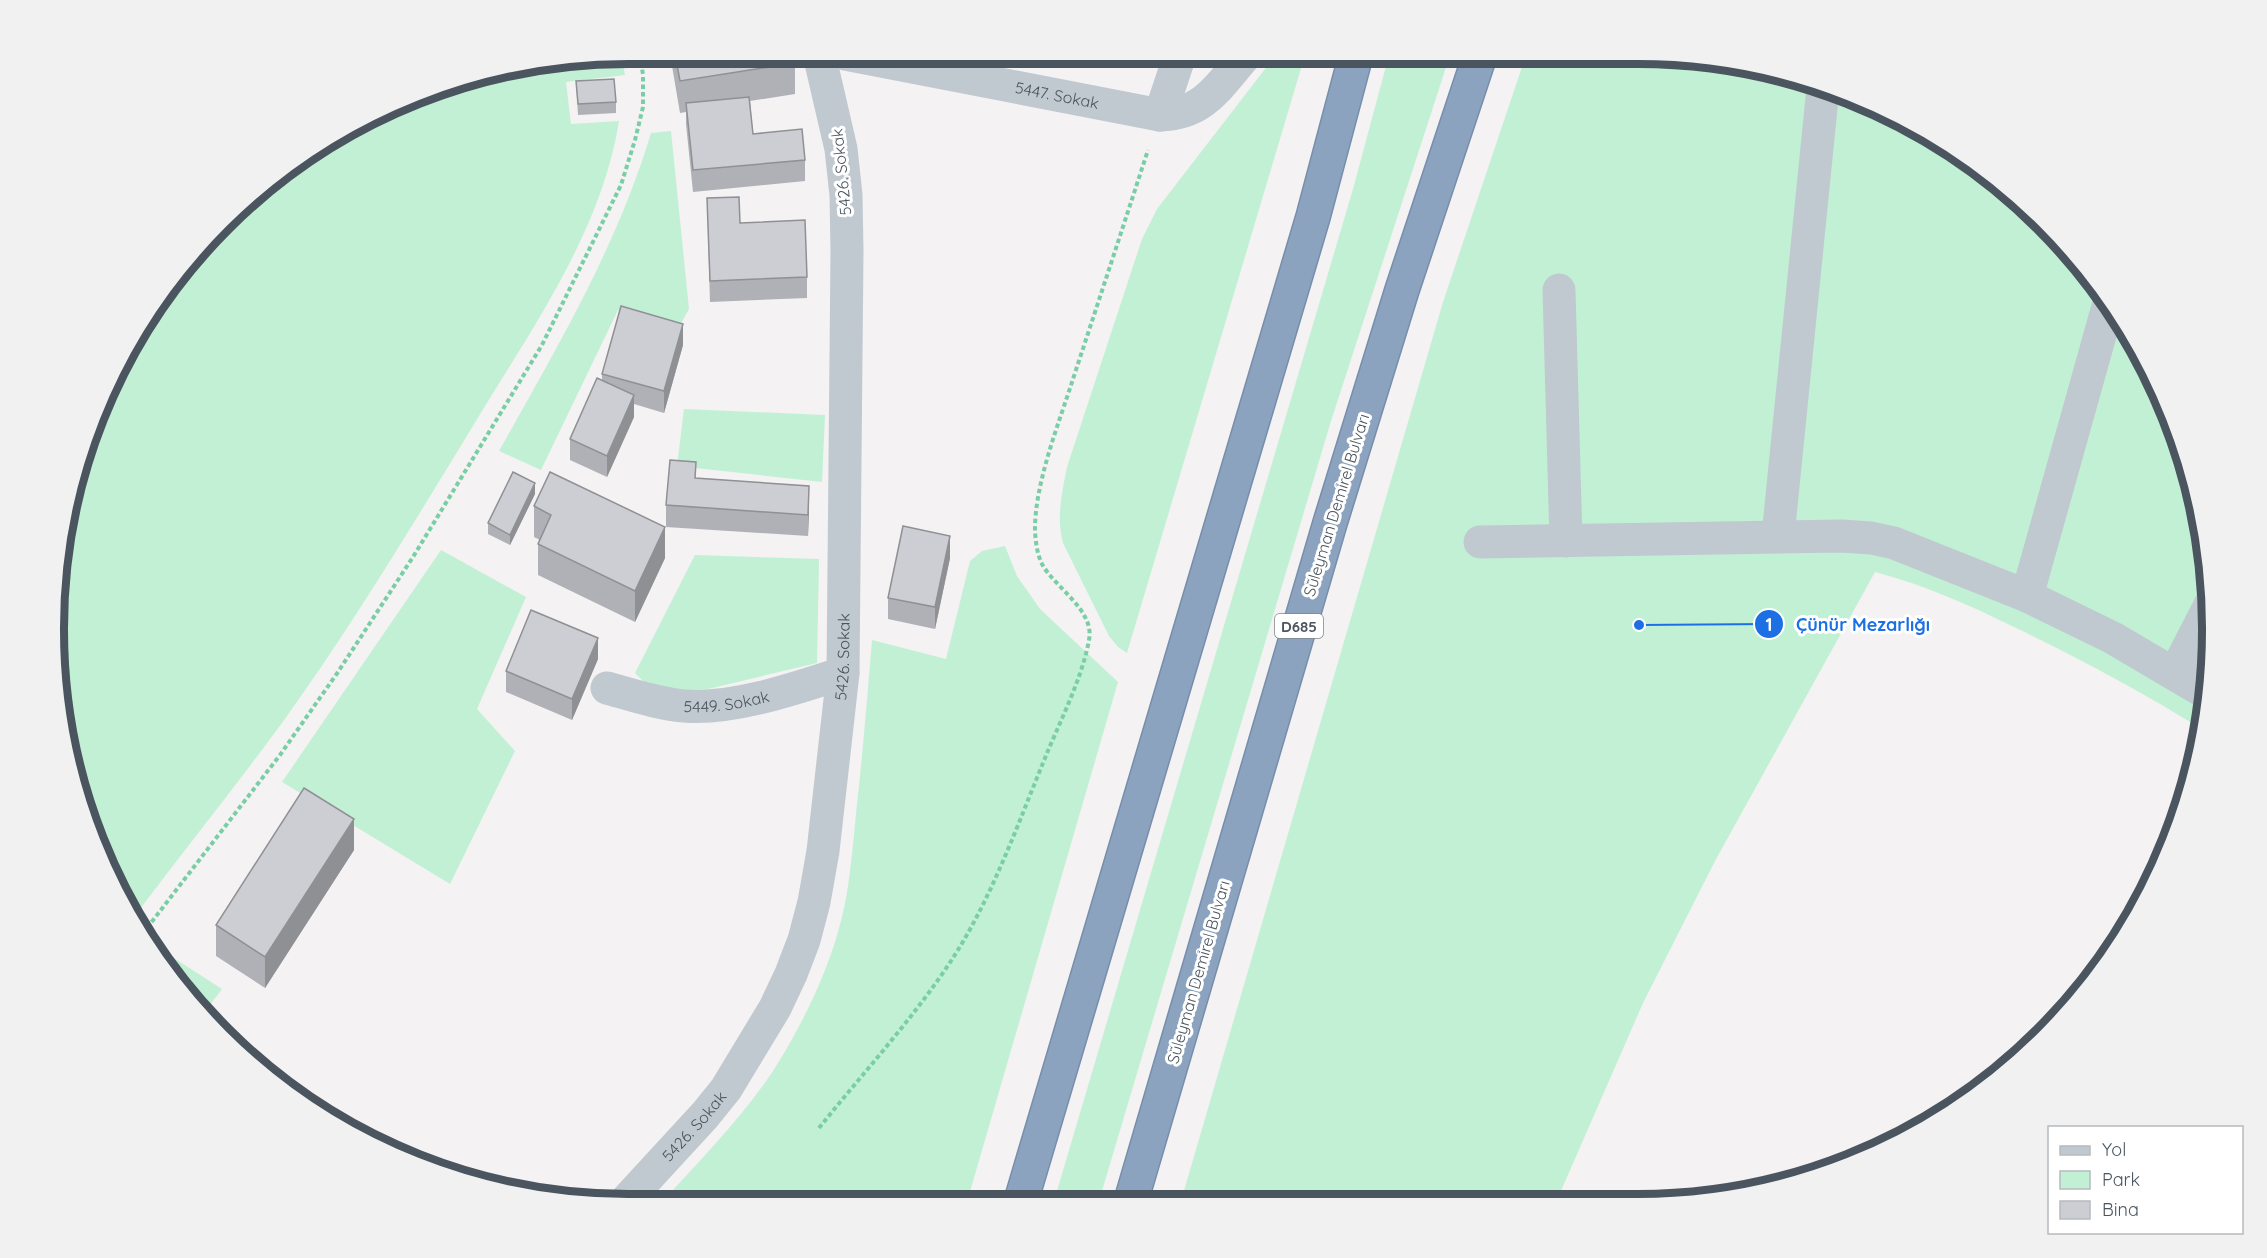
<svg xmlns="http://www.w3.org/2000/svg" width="2267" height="1258" font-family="Quicksand,sans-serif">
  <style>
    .green { fill: #c2f0d5 }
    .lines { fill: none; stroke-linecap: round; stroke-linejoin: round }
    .highway-casing { stroke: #768eab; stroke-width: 36 }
    .path { stroke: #7acea6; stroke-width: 4; stroke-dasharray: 4.5 3; stroke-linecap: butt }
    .minor { stroke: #c0c9d0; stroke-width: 33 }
    .highway { stroke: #8ba3bf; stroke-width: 33 }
    .wall { fill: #afb1b6 }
    .shaded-wall { fill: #8f9094 }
    .building { fill: #ccced4; stroke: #8f9094; stroke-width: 1.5 }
    .labels { text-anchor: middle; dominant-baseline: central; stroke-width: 6; stroke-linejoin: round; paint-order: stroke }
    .shield { fill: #fff; stroke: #80888f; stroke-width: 1.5 }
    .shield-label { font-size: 15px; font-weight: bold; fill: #4a555f }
    .street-label { font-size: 16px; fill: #4a555f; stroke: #fff }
    .rim { fill: none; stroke: #4a555f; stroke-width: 8 }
    .leader { fill: none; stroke: #1c70e4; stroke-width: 2 }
    .callout-dot { fill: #1c70e4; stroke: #fff; stroke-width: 2 }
    .mark-label { font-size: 18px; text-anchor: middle; font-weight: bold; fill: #fff }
    .callout-label { font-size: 18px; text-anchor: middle; font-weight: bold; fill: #1c70e4; stroke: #fff; stroke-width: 6; stroke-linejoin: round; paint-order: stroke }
  </style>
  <rect width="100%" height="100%" fill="#f4f2f2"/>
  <g class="green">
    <path d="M621,55L625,75L566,82L571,124L619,121C602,228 537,321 482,411C418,516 354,623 282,723C235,787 185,849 137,913L98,849L55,667L74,481L151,310L279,173L444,85Z"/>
    <path d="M1282,55H1305L1127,653L1118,647L1109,636L1063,543C1056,517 1062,493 1067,467L1142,239L1157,209L1265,69Z"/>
    <path d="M1389,55H1450L1331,421L1099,1201H1054L1353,189Z"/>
    <path d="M1526,55H1675L1787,74L1925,131L2017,196L2094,279L2154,374L2193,480L2212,591L2208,704L2202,729C2140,691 2077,657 2012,626C1967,604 1924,585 1875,572L1715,861L1643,1003L1557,1200L1181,1201L1443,302Z"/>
    <path d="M671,131L689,309L679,327L618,310L541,470L499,451C556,349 617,247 651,133Z"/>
    <path d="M684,409L825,415L822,482L677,466Z"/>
    <path d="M1005,546L1017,576L1040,609L1118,682L967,1202L661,1203C700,1160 741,1119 773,1071C808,1016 839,950 848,886C853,853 855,819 859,786C864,737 868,689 872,640L946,659L970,561L982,551Z"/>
    <path d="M441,550L526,597L477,709L515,751L450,884L282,782Z"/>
    <path d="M695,555L819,559L817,663L708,689L683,691L644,682L635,673Z"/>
    <path d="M160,949L222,989L203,1014L197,1008Z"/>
  </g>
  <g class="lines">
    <defs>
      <g id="highway">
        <path d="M1021,1201L1313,217L1356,55"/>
        <path d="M1131,1201L1330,523L1402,290L1480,55"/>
      </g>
    </defs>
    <use href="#highway" class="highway-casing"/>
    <g class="path">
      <path d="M147,928L280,755L338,672L413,557L542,345L621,185L635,140L643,107V74L639,54"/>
      <path d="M819,1128C863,1073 912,1020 951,961C992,898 1017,826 1045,758C1060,721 1082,679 1089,640C1095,610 1055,588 1042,564C1037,554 1036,543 1035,532C1034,485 1059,423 1073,379C1098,303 1123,227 1148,150"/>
    </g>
    <g class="minor">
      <path id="s1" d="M845,54L1160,115C1205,114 1219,85 1246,55"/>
      <path d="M1160,115L1180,55"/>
      <path d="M1559,290L1566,541"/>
      <path d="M1778,536L1823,88"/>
      <path d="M1480,542L1842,536L1871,538L1894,543L2027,596L2113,638L2208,694"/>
      <path d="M2027,596L2109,303"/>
      <path d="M2175,673L2211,603"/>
      <path id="s2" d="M607,688C632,695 659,704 684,706C733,710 797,688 843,673"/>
      <path id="s3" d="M624,1203L705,1115L726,1089L775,1008L791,974L804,940L814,902L823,851L843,673L847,251L846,195L841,149L819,54"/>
    </g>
    <use href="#highway" class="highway"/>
  </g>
  <g class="wall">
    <path d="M670,54H793L795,63V94L750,101L753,134L805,160V181L693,192L686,124V112L680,113Z"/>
    <path d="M1082,55H1136L1133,68Z"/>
    <path d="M576,81L616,102V113L578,115Z"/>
    <path d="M707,198L740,223L807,277V298L710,302Z"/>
    <path d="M683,345L664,413L634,404V417L607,477L570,460V439L602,381V374Z"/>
    <path d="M696,478L809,508L808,536L666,527V505Z"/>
    <path d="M535,494L510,545L488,534V523Z"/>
    <path d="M534,506L665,558L635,622L538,575V544L540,540L534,537Z"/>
    <path d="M950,558L935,629L888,619V598Z"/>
    <path d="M598,659L572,720L506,692V671Z"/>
    <path d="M354,850L265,988L216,956V925Z"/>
  </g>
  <g class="shaded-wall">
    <path d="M1133,55H1136L1133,68Z"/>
    <path d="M683,324V345L664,413V391Z"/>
    <path d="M634,395V417L607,477V456Z"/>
    <path d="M535,483V494L510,545V535Z"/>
    <path d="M809,486V508L808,536V515Z"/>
    <path d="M665,527V558L635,622V591Z"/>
    <path d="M950,536V558L935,629V607Z"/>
    <path d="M598,638V659L572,720V699Z"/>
    <path d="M354,819V850L265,988V957Z"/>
  </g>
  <g class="building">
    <path d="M675,54H793L795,63L680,81Z"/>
    <path d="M614,79L616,102L578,104L576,81Z"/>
    <path d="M749,97L753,134L802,129L805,160L693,170L686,103Z"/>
    <path d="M739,197L740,223L805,220L807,277L710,281L707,198Z"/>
    <path d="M621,306L683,324L664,391L602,374Z"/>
    <path d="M597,378L634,395L607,456L570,439Z"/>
    <path d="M670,460L696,462L695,478L809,486L808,515L666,505Z"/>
    <path d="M513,472L535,483L510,535L488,523Z"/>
    <path d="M550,472L665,527L635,591L538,544L551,515L534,506Z"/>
    <path d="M903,526L950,536L935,607L888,598Z"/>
    <path d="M531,610L598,638L572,699L506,671Z"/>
    <path d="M304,788L354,819L265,957L216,925Z"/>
  </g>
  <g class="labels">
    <rect class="shield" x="1275" y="614" width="48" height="24" rx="4.5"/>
    <g class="shield-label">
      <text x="1299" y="626">D685</text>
    </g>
    <g class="street-label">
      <text stroke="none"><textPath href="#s1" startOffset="216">5447. Sokak</textPath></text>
      <text transform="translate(841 172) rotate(-96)">5426. Sokak</text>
      <text transform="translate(1336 505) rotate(-73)">Süleyman Demirel Bulvarı</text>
      <text stroke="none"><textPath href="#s3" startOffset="608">5426. Sokak</textPath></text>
      <text stroke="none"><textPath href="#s2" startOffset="122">5449. Sokak</textPath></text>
      <text transform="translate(1198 972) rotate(-74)">Süleyman Demirel Bulvarı</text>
      <text stroke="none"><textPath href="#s3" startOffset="104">5426. Sokak</textPath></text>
    </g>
  </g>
  <path d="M0 0H2267V1258H0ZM628 64H1638A564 564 0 0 1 2202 628V630A564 564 0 0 1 1638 1194H628A564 564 0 0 1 64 630V628A564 564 0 0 1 628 64Z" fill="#f1f1f2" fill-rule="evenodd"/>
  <path class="rim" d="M628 64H1638A564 564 0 0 1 2202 628V630A564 564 0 0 1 1638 1194H628A564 564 0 0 1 64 630V628A564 564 0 0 1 628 64Z"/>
  <path class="leader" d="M1639 625L1769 624"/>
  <g class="callout-dot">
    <circle cx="1639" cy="625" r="6"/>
    <circle cx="1769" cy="624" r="15"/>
  </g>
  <g class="mark-label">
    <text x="1769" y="631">1</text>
  </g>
  <g class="callout-label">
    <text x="1863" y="631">Çünür Mezarlığı</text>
  </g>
  <rect x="2048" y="1126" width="195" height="108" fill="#ffffff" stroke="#b7bbbf" stroke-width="1.5"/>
  <rect x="2060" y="1146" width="30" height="9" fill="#c0c9d0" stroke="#b7bbbf" stroke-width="1.5"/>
  <text x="2102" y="1156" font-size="18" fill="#4a555f">Yol</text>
  <rect x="2060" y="1171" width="30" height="18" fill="#c2f0d5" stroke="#b7bbbf" stroke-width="1.5"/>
  <text x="2102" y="1186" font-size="18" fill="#4a555f">Park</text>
  <rect x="2060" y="1201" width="30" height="18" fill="#ccced4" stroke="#b7bbbf" stroke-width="1.5"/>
  <text x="2102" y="1216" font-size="18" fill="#4a555f">Bina</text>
</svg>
